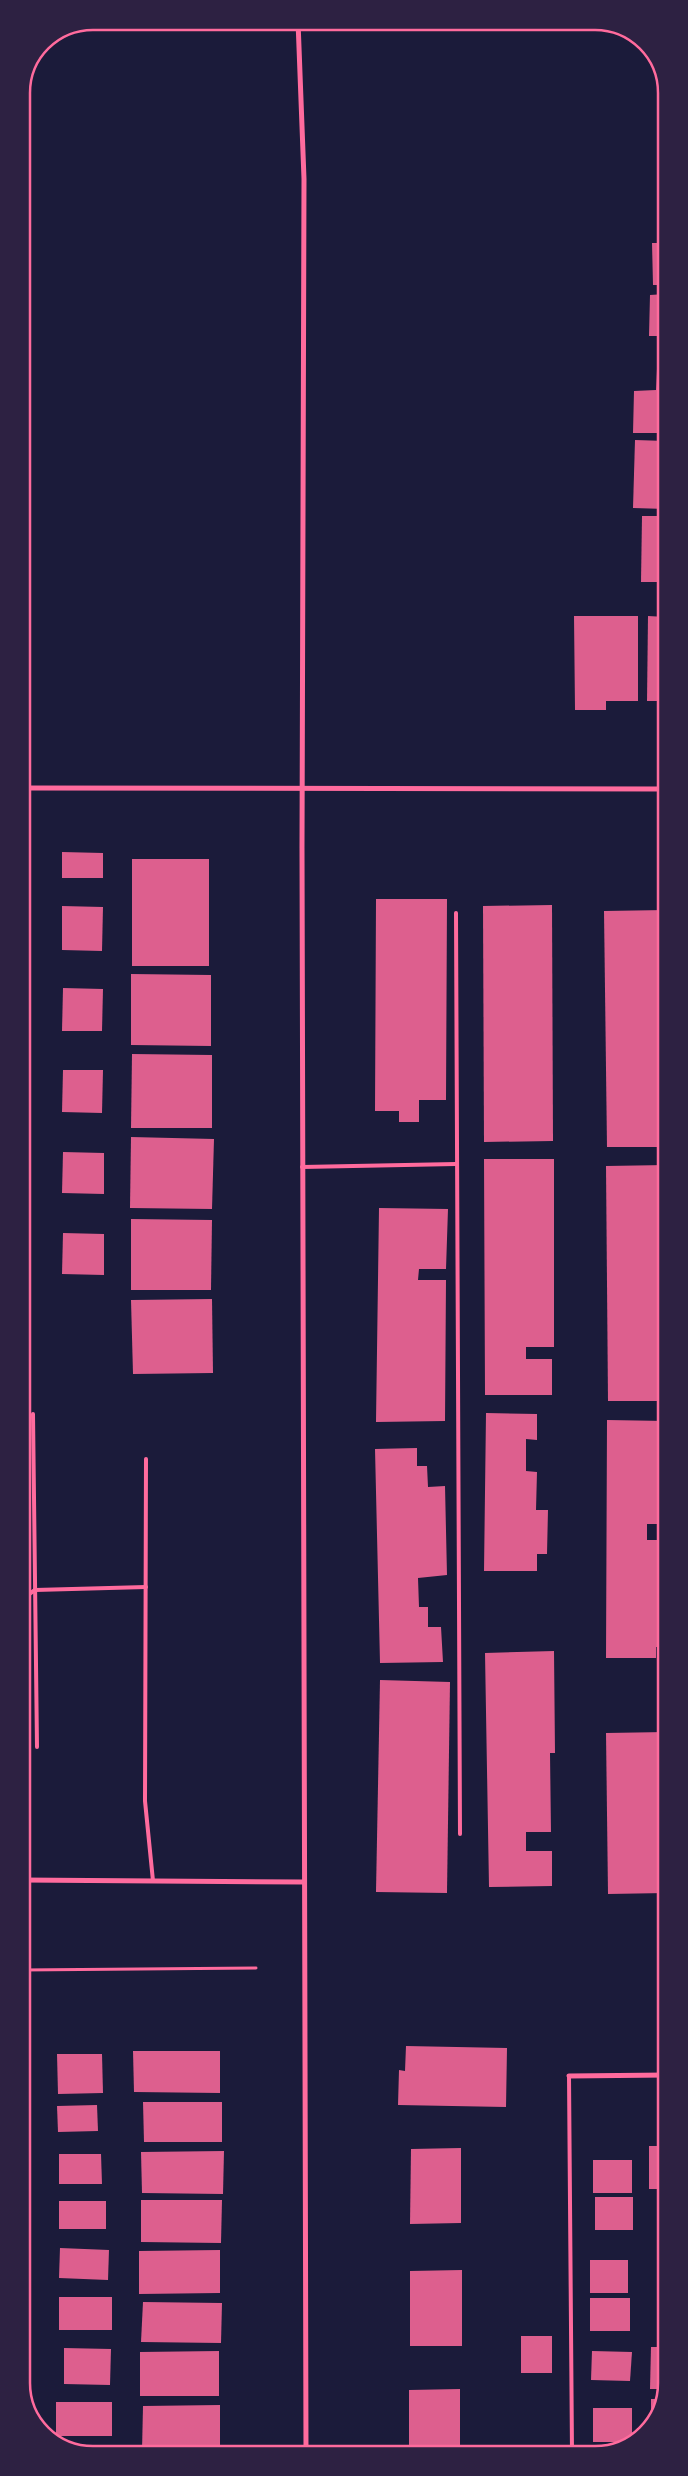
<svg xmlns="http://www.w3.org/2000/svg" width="688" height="2476" font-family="Commissioner,sans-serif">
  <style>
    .building { fill: #dd5f8e }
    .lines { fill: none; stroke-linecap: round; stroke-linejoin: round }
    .path { stroke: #ff6b9d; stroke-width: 3 }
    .service { stroke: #ff6b9d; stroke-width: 4 }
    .minor { stroke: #ff6b9d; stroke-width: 5 }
    .rim { fill: none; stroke: #ff6b9d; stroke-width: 2.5 }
  </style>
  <rect width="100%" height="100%" fill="#1b1b3a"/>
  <g class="building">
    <path d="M660,222H665V285H653L652,243H660Z"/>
    <path d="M665,294V360H657V336H649L650,295Z"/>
    <path d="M657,369H665L666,433H633L634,391L656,390Z"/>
    <path d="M635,440L666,441V509L633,508Z"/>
    <path d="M642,516H666V582H641Z"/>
    <path d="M574,616H638V701H606V710H575Z"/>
    <path d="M648,616L666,617V701H647Z"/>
    <path d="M62,852L103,853V878H62Z"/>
    <rect x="132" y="859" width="77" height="107"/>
    <path d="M376,899H447L446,1100H419V1122H399V1111H375Z"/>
    <path d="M552,905L553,1141L484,1142L483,906Z"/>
    <path d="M62,906L103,907L102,951L62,950Z"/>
    <path d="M666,910V1147H607L604,911Z"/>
    <path d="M131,974L211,975V1046L131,1045Z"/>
    <path d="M63,988L103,989L102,1031H62Z"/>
    <path d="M132,1054L212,1055V1128H131Z"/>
    <path d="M63,1070H103L102,1113L62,1112Z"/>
    <path d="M131,1137L214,1139L212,1209L130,1208Z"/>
    <path d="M63,1152L104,1153V1194L62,1193Z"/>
    <path d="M484,1159H554V1347H526V1359H552V1395H485Z"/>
    <path d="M666,1165V1401H608L606,1166Z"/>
    <path d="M379,1208L448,1209L446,1269H419L418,1280H446L445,1421L376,1422Z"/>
    <path d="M131,1219L212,1220L211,1290H131Z"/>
    <path d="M63,1233L104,1234V1275L62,1274Z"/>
    <path d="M212,1299L213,1373L133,1374L131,1300Z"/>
    <path d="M486,1413L537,1414V1440L526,1439V1471L537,1472L536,1510H548L547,1554H537V1571H484Z"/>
    <path d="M607,1420L666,1421V1524H647V1540H666V1647H656V1658H606Z"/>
    <path d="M417,1448V1466H427L428,1487L445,1486L447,1575L418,1578L419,1607H428V1627H441L443,1662L380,1663L375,1449Z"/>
    <path d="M554,1651L555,1753H550L551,1832H526V1851H552V1886L489,1887L485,1653Z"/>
    <path d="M380,1680L450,1682L447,1893L376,1892Z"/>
    <path d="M666,1732V1893L608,1894L606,1733Z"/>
    <path d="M406,2046L507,2048L506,2107L398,2105L399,2070L405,2071Z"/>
    <path d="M133,2051H220V2093L134,2092Z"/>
    <path d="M57,2054H102L103,2093L58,2094Z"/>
    <path d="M143,2102H222V2142H144Z"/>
    <path d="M97,2105L98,2131L58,2132L57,2106Z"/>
    <rect x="649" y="2146" width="18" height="43"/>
    <path d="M461,2148V2223L410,2224L411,2149Z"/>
    <path d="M224,2151L223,2194L142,2193L141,2152Z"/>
    <path d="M59,2154H101L102,2184H59Z"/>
    <rect x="593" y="2160" width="39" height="33"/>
    <rect x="595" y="2197" width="38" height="33"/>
    <path d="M663,2199H667V2241H664Z"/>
    <path d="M141,2200H222L221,2243L141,2242Z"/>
    <rect x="59" y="2201" width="47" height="28"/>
    <path d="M60,2248L109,2250L108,2280L59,2278Z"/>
    <path d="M664,2248H667V2290H665Z"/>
    <path d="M220,2250V2293L139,2294V2251Z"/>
    <rect x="590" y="2260" width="38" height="33"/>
    <path d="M462,2270V2346H410V2271Z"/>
    <rect x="59" y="2297" width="53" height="33"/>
    <rect x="662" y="2297" width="5" height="43"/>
    <rect x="590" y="2298" width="40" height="33"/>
    <path d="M143,2302L222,2303L221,2343L141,2342Z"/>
    <rect x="521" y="2336" width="31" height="37"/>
    <path d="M651,2347H667V2383L665,2389H650Z"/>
    <path d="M64,2348L111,2349L110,2385L64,2384Z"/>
    <path d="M219,2351V2396H140V2352Z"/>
    <path d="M592,2351L632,2352L630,2381L591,2380Z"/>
    <path d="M460,2389V2454H409V2390Z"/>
    <path d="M651,2399H661L651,2427Z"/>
    <rect x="56" y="2402" width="56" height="34"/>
    <path d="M220,2405V2451H142L143,2406Z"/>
    <path d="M593,2408H632V2440L628,2442H593Z"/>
    <path d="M594,2447H619L609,2453H594Z"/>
  </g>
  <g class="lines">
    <path class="path" d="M22,1970L256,1968"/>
    <g class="service">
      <path d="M456,913L460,1834"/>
      <path d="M302,1167L456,1164"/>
      <path d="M33,1414L37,1747"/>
      <path d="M146,1459L145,1801L153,1881"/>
      <path d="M22,1599L35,1590L146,1587"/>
      <path d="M569,2076L572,2453"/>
    </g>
    <g class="minor">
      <path d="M298,21L304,179L302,848L306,2454"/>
      <path d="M22,788L666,789"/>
      <path d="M22,1880L304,1882"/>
      <path d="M569,2076L667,2075"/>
    </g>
  </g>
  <path d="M0 0H688V2476H0ZM93 30H595A63 63 0 0 1 658 93V2383A63 63 0 0 1 595 2446H93A63 63 0 0 1 30 2383V93A63 63 0 0 1 93 30Z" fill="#2d2142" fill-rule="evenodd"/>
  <path class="rim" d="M93 30H595A63 63 0 0 1 658 93V2383A63 63 0 0 1 595 2446H93A63 63 0 0 1 30 2383V93A63 63 0 0 1 93 30Z"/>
</svg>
